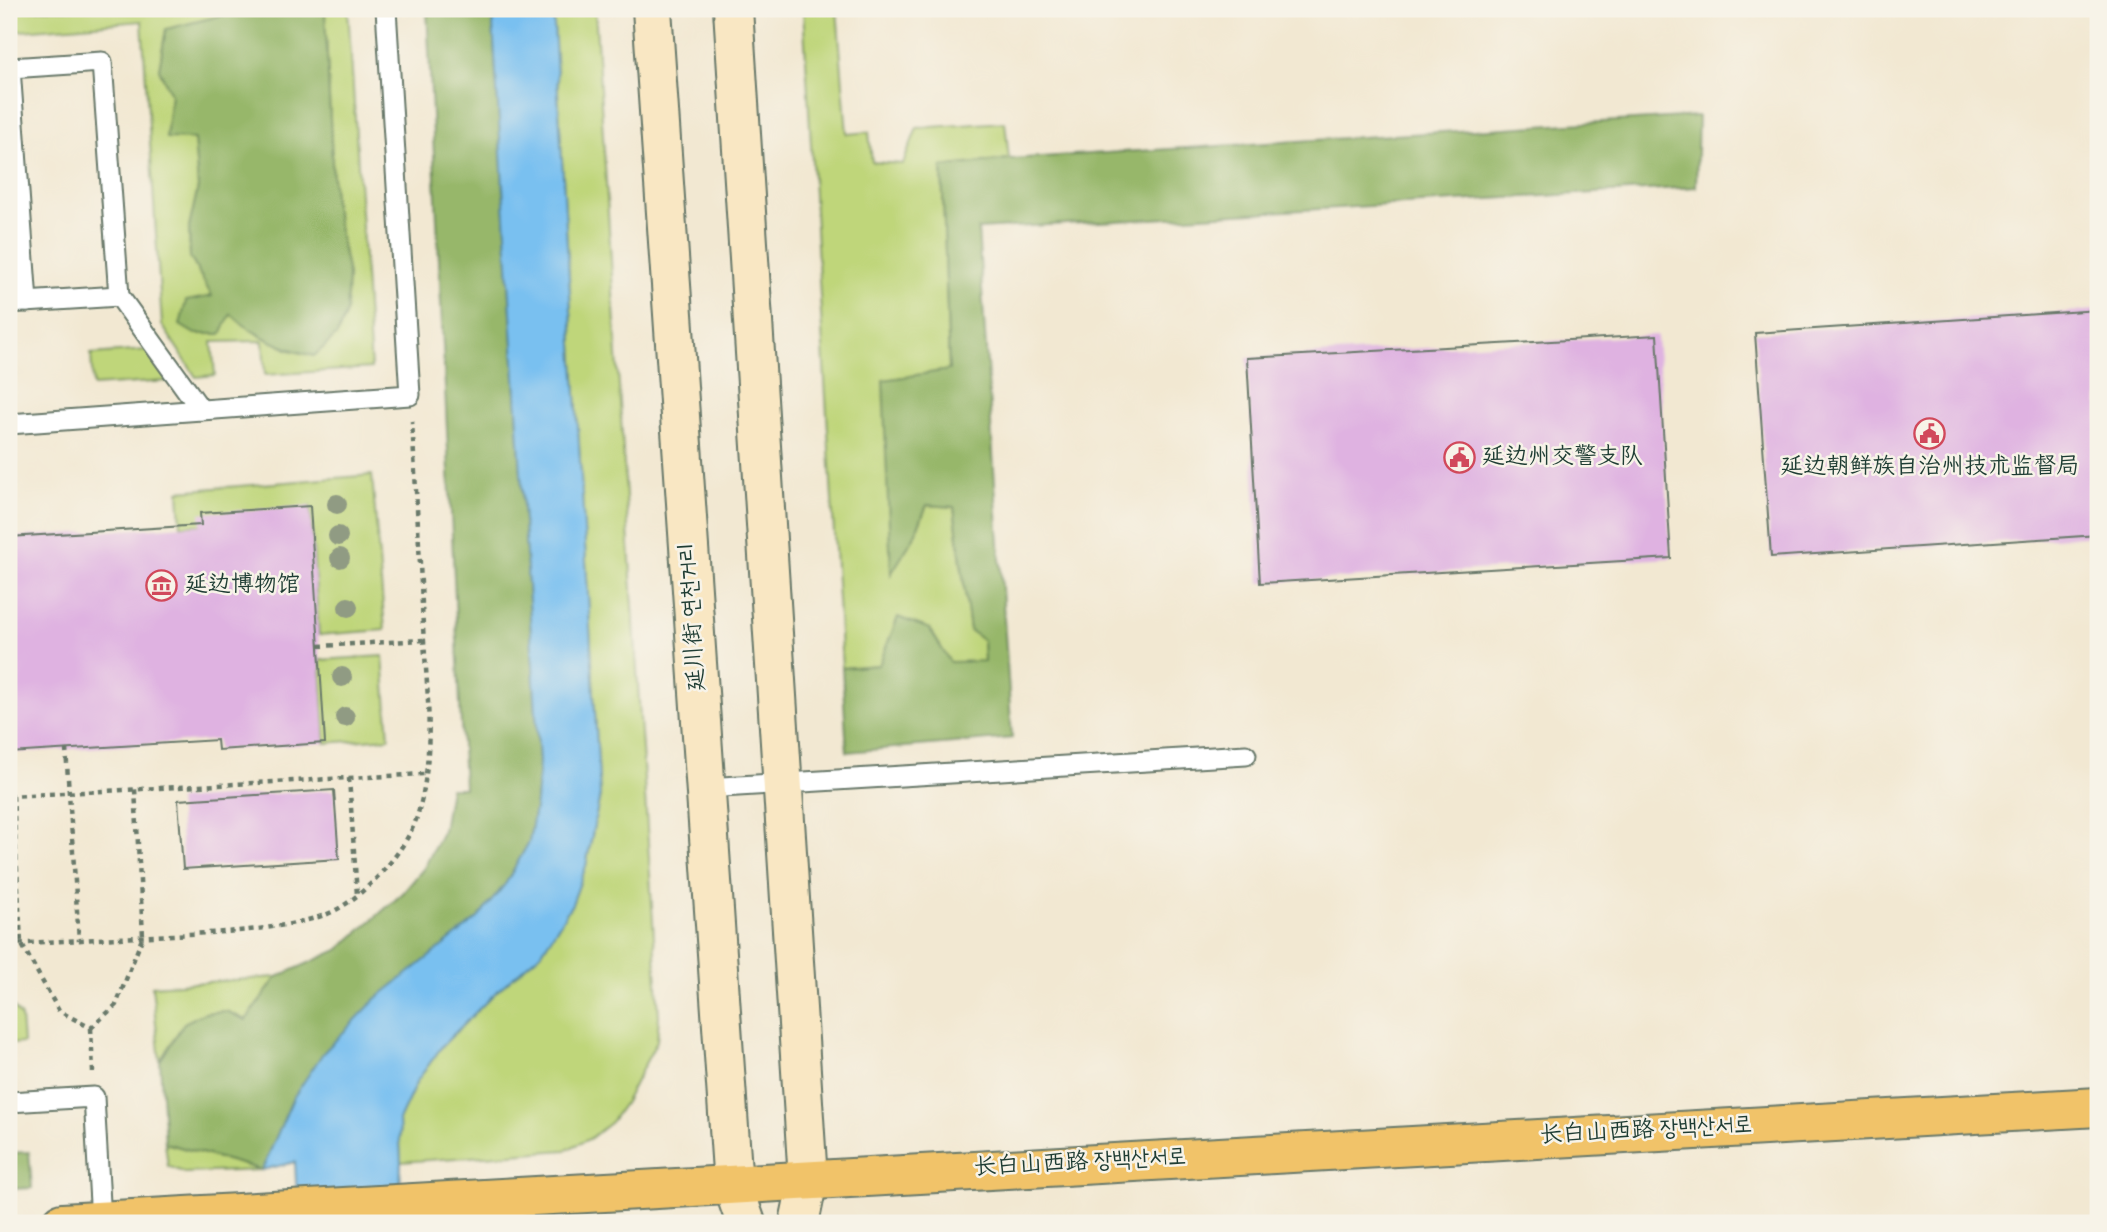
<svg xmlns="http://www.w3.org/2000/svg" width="2107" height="1232" font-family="'Gochi Hand','LXGW WenKai TC','Poor Story',sans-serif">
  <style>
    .green { fill: #bfd67a; stroke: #6f8a57; stroke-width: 2 }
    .forest { fill: #97b76a; stroke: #5b7a4f; stroke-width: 2 }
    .water { fill: #79c0f0; stroke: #4c7e92; stroke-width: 2 }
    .building { fill: #dfb2e1 }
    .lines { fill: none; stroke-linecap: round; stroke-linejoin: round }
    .service-casing { stroke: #69796b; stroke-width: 23 }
    .secondary-casing { stroke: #69796b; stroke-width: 42 }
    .primary-casing { stroke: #69796b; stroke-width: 42 }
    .path { stroke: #69796b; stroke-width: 4.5; stroke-dasharray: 5 5; stroke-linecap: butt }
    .service { stroke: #fff; stroke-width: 19 }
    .secondary { stroke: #f9e7c3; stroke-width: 38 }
    .primary { stroke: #f1c369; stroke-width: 38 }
    .tree { fill: #909b83 }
    .labels { text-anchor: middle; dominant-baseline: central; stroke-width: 5; stroke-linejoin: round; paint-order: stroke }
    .poi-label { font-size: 23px; fill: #1f3d34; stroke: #f7f3e8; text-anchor: start }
    .street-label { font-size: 23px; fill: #1f3d34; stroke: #f7f3e8 }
  </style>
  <rect width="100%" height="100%" fill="#f7f3e8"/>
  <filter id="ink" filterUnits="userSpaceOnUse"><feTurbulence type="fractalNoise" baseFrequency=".0143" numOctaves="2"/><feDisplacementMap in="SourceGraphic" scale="14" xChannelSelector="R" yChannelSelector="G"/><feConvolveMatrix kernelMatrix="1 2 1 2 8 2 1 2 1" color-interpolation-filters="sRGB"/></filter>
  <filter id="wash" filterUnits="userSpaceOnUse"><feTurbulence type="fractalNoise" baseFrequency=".00686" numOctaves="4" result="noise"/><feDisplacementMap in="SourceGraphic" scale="28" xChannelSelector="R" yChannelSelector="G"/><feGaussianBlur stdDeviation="1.57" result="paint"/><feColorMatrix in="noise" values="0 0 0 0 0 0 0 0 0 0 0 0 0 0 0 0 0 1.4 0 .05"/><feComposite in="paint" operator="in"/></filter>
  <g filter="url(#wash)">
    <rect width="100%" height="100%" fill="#f2e8d2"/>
    <g class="green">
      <path d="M45,9H248L166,29L159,69L171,94L166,138H194L198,187L189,228L190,257L212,296L243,325L289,350L314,356L337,335L346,313L348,275L334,203L325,13L318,9H348L371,368L265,375L263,341L212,342L215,375L196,377L162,325L142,21L9,32V11Z"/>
      <path d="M553,9H595L659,1016L657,1041L625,1102L611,1122L591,1138L566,1150L401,1162L399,1120L417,1081L443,1045L497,991L542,952L572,904L586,866L600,795Z"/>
      <path d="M803,9H837L847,134L869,132L872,162L903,164L917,128L1005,122L1009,159L942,167L949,370L883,380L914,537L927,505L954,507L970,630L983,640L984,662H950L930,630L879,665L842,668Z"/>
      <path d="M147,350L168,381L93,386L91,354Z"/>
      <path d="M372,475L385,630L319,635L310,506L201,525L181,526L179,491Z"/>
      <path d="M383,656L389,738L325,743L320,660Z"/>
      <path d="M277,977L246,1020L226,1011L204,1013L184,1023L160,1061L152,986Z"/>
      <path d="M9,1002L21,1017L23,1043L9,1044Z"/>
      <path d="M165,1143L262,1170L185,1173L168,1166Z"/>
    </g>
    <g class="forest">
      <path d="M248,9H318L325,12L334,203L348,275L346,313L337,335L314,356C284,349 254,336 231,314L221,334H195L180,325L186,301L212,296L190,257L189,228L198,187L194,139L166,138L171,94L159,69L166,29Z"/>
      <path d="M427,9H492L539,762L536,802L529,842L506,883L478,918L433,954L293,1098L262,1170L165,1143L160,1061L184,1023L204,1013L226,1011L246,1020L277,977L338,950L403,893L424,868L443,830L450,788H464Z"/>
      <path d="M1698,116L1696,187L978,229L1012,738L847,752L842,668L879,665L898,617L930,629L950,662L984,661L983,640L970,631L954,507L927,505L914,537L891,574L883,380L949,370L942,167L1009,159Z"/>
      <path d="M29,1152L32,1188L9,1189V1153Z"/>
    </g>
    <path class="water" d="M492,9H553L600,795L586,866L572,904L542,952L497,991L443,1045L417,1081L399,1120L401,1162L399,1223H298L295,1162L262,1170L293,1098L323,1053L377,998L478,918L506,883L529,842L536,802L539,762Z"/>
    <g id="blocks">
      <g class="building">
        <path d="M2098,310V535L1771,557L1755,333Z"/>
        <path d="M1657,335L1671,558L1260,583L1247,358Z"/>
        <path d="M310,506L325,743L218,750L217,740L9,753V537L201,525L200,513Z"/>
        <path d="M334,790L339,859L183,869L178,800Z"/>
      </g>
    </g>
  </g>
  <g filter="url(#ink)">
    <use href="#blocks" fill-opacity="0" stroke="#69796b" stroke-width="2"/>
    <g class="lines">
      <defs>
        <g id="service">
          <path d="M27,302L10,68L102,62L119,296L201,410"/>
          <path d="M9,303L119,296"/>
          <path d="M9,424L410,395L386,9"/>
          <path d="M705,788L1246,755"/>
          <path d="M9,1102L94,1097L101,1221"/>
        </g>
        <g id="secondary">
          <path d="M652,9L733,1186L746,1223"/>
          <path d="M733,9L808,1180L799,1223"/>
        </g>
        <path id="primary" d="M62,1223L2098,1107"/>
      </defs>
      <use href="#service" class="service-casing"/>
      <use href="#secondary" class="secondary-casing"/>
      <use href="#primary" class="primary-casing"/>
      <g class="path">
        <path d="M319,646L424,640"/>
        <path d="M66,749L79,940"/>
        <path d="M349,778L357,895"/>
        <path d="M9,796L425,774"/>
        <path d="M13,796L21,943L59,1011L91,1028"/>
        <path d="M9,944C63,941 118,938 173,935C223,932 276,931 325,915C360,902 405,853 417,817C436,755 427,690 423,627C420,558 416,490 412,421"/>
        <path d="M91,1028L116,1005L143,936L135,789"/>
        <path d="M91,1028L93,1072"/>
      </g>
      <use href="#service" class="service"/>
      <use href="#secondary" class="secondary"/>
      <use href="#primary" class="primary"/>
    </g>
    <g class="tree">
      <circle cx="337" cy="504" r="10"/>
      <circle cx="338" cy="536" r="10"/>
      <circle cx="340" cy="558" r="10"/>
      <circle cx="348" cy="607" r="10"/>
      <circle cx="342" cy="677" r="10"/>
      <circle cx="345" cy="717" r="10"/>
    </g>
  </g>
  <defs>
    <symbol id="civic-ring" viewBox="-11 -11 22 22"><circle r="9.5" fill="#f7f3e8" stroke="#d1495b" stroke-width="1.5"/><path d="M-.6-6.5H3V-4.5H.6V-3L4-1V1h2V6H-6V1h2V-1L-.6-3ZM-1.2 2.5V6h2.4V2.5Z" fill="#d1495b"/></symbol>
    <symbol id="museum-ring" viewBox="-11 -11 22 22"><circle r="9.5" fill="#f7f3e8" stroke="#d1495b" stroke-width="1.5"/><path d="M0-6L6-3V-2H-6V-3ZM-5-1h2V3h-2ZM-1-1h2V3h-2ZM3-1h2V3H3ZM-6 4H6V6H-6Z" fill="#d1495b"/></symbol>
  </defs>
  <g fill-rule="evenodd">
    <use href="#civic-ring" x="1912" y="416" width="35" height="35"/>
    <use href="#civic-ring" x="1442" y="440" width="35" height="35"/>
    <use href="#museum-ring" x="144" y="568" width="35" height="35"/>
  </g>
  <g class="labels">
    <g class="poi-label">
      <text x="1482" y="458">延边州交警支队</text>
      <text x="1930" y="468" text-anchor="middle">延边朝鲜族自治州技术监督局</text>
      <text x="185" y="586">延边博物馆</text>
    </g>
    <g class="street-label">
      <text transform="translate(694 617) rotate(-94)">延川街 연천거리</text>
      <text transform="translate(1646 1132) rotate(-3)">长白山西路 장백산서로</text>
      <text transform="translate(1080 1164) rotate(-3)">长白山西路 장백산서로</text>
    </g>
  </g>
  <rect width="2107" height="1232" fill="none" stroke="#f7f3e8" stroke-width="35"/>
</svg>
